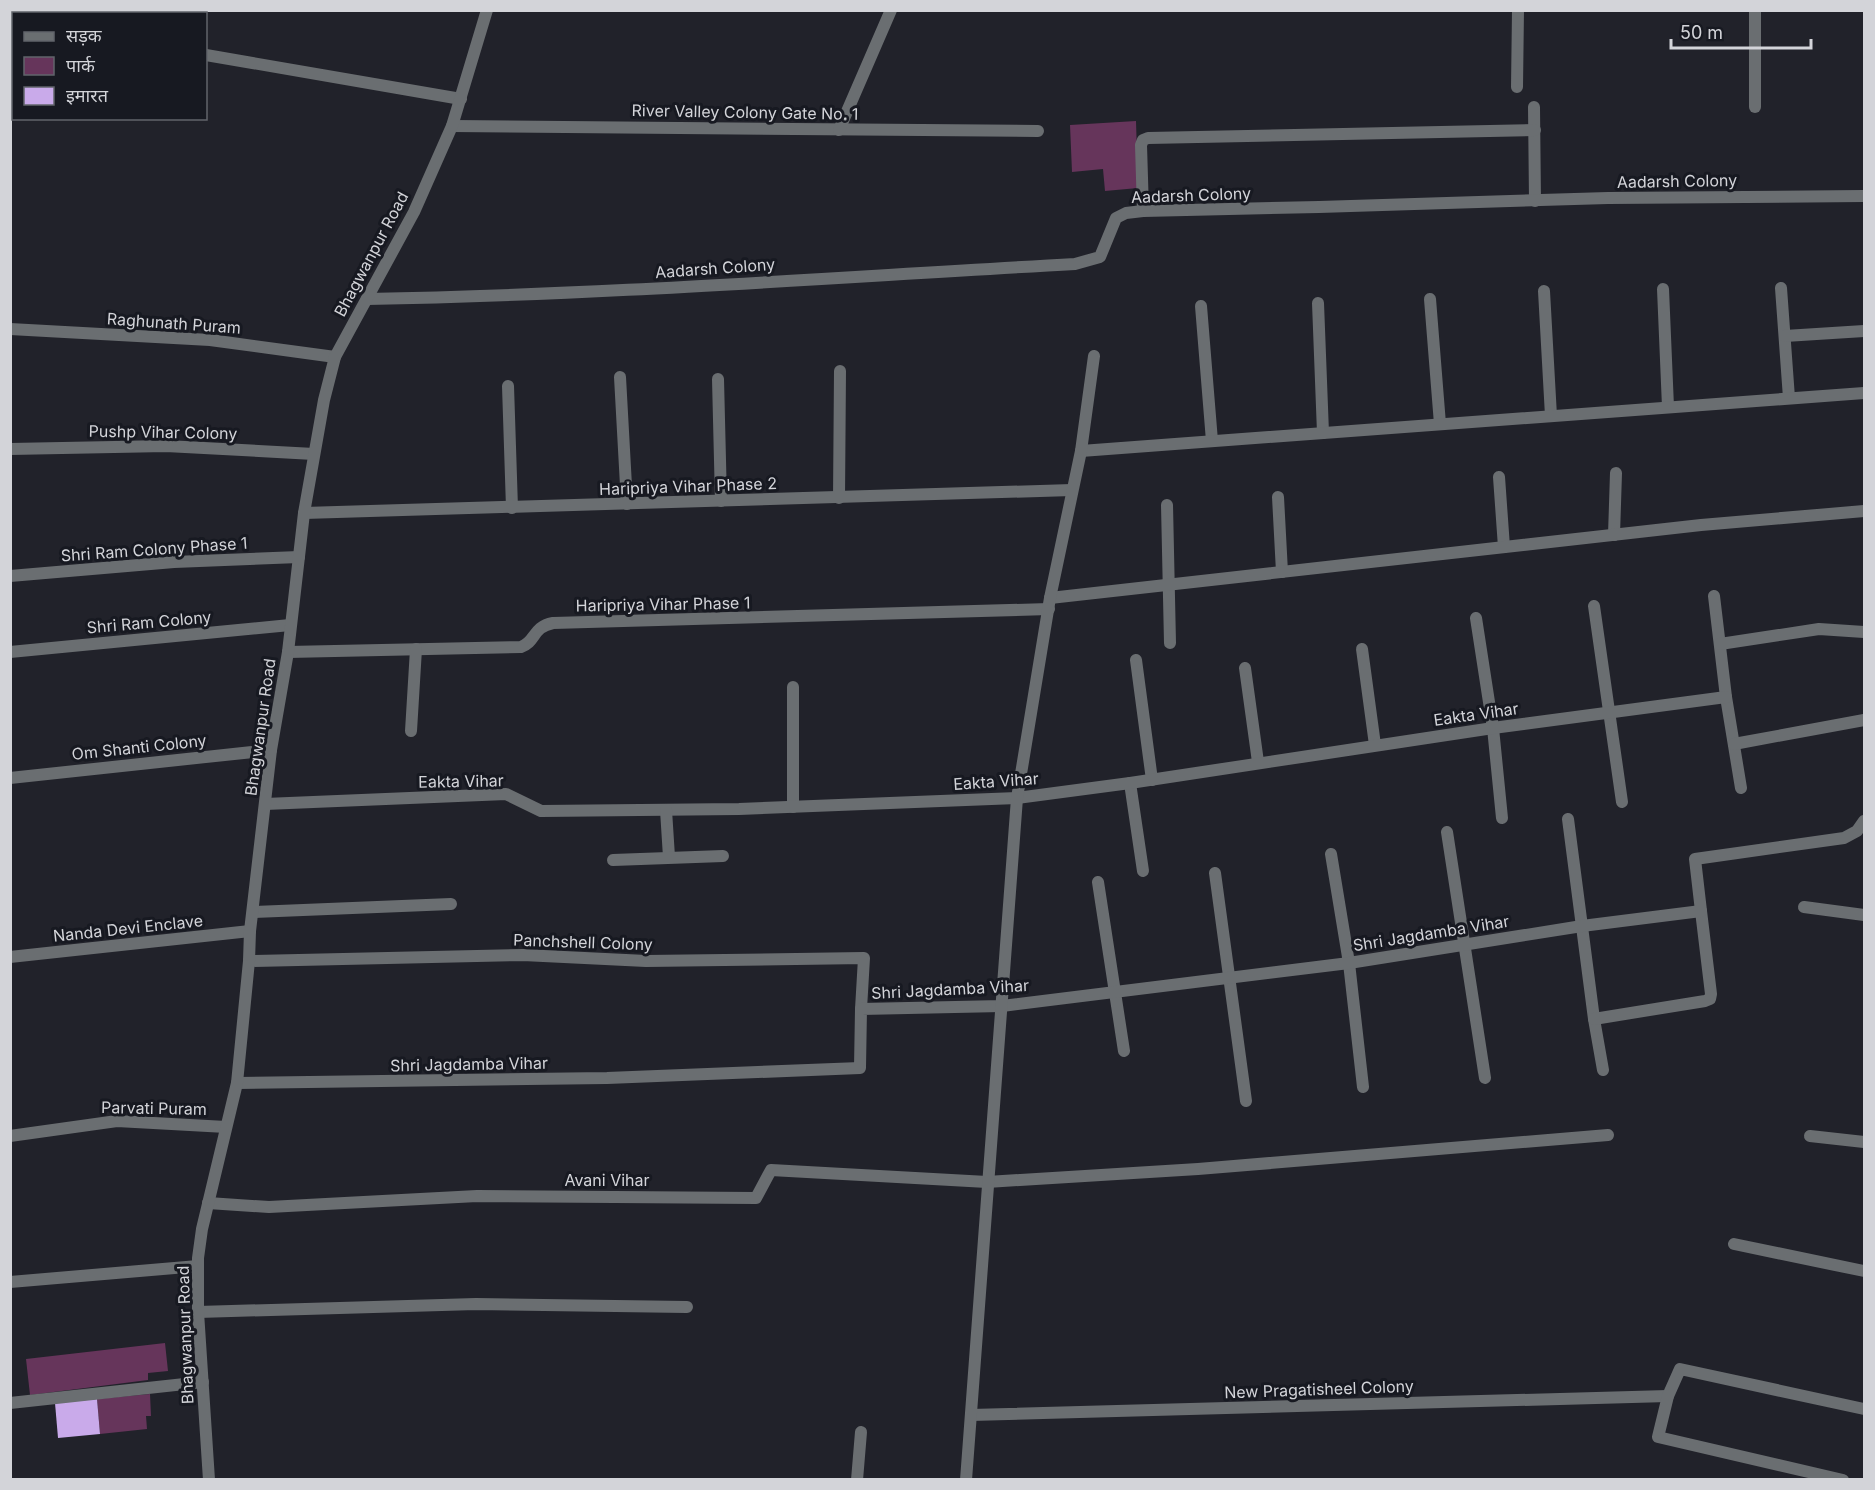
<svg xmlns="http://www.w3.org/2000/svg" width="1875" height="1490" font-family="Inter,'Noto Sans Devanagari',sans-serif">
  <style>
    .green { fill: #66355b }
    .building { fill: #c9aaea }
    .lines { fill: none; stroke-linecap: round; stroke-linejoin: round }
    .minor { stroke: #6a6e71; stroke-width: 12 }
    .tertiary { stroke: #6a6e71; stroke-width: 12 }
    .labels { text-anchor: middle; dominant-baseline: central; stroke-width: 6; stroke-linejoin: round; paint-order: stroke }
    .street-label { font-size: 16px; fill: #d3d4d9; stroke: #171921 }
  </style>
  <rect width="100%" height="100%" fill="#21222a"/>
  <g class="green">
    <path d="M1136,121L1138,188L1105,191L1103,169L1072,172L1070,125Z"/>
    <path d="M165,1343L168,1371L148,1373V1380L30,1395L26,1359Z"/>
    <path d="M150,1394L151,1416H146L147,1429L100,1434L97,1399Z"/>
  </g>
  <path class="building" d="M97,1399L100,1434L58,1438L55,1403Z"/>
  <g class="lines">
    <g class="minor">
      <path d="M206,55L461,99"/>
      <path d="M1517,87L1518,10"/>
      <path d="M1534,107L1535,201"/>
      <path d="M1755,107V10"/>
      <path d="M452,126L1038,131"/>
      <path d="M839,130L891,10"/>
      <path d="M1143,211L1141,145L1143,140L1148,138L1535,130"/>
      <path d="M1781,288L1789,398"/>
      <path d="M1663,289L1668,407"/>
      <path d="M1544,291L1551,416"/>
      <path d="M367,299C604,295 839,277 1075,264L1100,257L1116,218L1126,213L1143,211L1319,207L1608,198L1864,196"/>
      <path d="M1430,299L1440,424"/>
      <path d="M1318,303L1323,433"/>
      <path d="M1201,306L1212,441"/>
      <path d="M10,329L210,340L335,357"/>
      <path d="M1785,336L1864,331"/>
      <path d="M620,377L627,504"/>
      <path d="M718,379L721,501"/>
      <path d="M508,386L512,508"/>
      <path d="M10,449L166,446L314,454"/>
      <path d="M1081,451L1864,393"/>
      <path d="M1499,477L1504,547"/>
      <path d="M1278,497L1282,572"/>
      <path d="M839,498L840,371"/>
      <path d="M1167,505L1170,643"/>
      <path d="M304,513L1072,490"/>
      <path d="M1614,535L1616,473"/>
      <path d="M10,576L174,562L299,557"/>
      <path d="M1714,596L1726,697L1741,788"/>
      <path d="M1050,598L1701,525L1864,511"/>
      <path d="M1594,606L1622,802"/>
      <path d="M1476,618L1493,728L1502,818"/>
      <path d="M1720,644L1819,629L1864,632"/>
      <path d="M1362,649L1375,745"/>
      <path d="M10,652L290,625"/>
      <path d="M288,652L521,647C536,642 532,627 553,623L1049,609"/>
      <path d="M1136,660L1152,780"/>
      <path d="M1245,668L1258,762"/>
      <path d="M793,687V807"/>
      <path d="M411,731L416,649"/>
      <path d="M1734,744L1864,720"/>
      <path d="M10,778L271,750"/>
      <path d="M1130,783L1143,871"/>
      <path d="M265,804L506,794L541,811L739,809L1017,798L1130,783L1493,728L1726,697"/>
      <path d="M666,810L669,857"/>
      <path d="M1568,819L1594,1019L1603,1070"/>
      <path d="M1447,832L1485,1078"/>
      <path d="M1331,854L1349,963L1363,1087"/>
      <path d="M613,860L723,856"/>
      <path d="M1215,873L1246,1101"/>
      <path d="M1098,882L1124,1051"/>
      <path d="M1804,907L1864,915"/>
      <path d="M253,912L451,904"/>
      <path d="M10,957L250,931"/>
      <path d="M249,961L523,955L646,961L864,958L861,1009"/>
      <path d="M1594,1019L1705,1001L1710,999L1711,994L1701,911"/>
      <path d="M237,1083L607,1078L860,1068L861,1009L1002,1006L1349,963L1582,926L1701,911L1695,859L1844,838L1857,831L1864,821"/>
      <path d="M10,1136L117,1121L226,1127"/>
      <path d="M1810,1136L1864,1142"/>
      <path d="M208,1203L269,1207L477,1196L756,1198L771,1170L987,1182L1198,1169L1608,1135"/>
      <path d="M1734,1244L1864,1271"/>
      <path d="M10,1282L198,1266"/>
      <path d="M198,1312L476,1304L687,1307"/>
      <path d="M10,1403L203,1382"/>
      <path d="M971,1415L1668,1396"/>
      <path d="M857,1480L861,1432"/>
      <path d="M966,1480L1017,798L1050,598L1081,451L1094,356"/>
      <path d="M1843,1480L1658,1437L1668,1396L1680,1369L1864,1409"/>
    </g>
    <path class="tertiary" d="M209,1480L198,1312V1258L202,1229L237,1083L249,961L250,931L271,750L288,652L304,513L324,400L335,357L414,212L452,126L487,10"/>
  </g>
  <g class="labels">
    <g class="street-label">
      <text transform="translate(745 112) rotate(1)">River Valley Colony Gate No. 1</text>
      <text transform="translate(1677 181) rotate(-1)">Aadarsh Colony</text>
      <text transform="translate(1191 195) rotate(-2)">Aadarsh Colony</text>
      <text transform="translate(371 254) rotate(-62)">Bhagwanpur Road</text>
      <text transform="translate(715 268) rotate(-4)">Aadarsh Colony</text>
      <text transform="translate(174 323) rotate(4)">Raghunath Puram</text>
      <text transform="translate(163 432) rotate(1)">Pushp Vihar Colony</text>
      <text transform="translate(688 486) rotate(-2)">Haripriya Vihar Phase 2</text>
      <text transform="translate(154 549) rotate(-4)">Shri Ram Colony Phase 1</text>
      <text transform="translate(663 604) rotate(-1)">Haripriya Vihar Phase 1</text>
      <text transform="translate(149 622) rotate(-5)">Shri Ram Colony</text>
      <text transform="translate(1476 714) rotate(-8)">Eakta Vihar</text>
      <text transform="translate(260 727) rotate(-82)">Bhagwanpur Road</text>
      <text transform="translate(139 747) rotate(-6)">Om Shanti Colony</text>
      <text transform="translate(461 781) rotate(-1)">Eakta Vihar</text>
      <text transform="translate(996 781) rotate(-4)">Eakta Vihar</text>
      <text transform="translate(128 928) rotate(-6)">Nanda Devi Enclave</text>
      <text transform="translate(1431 933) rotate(-9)">Shri Jagdamba Vihar</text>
      <text transform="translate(583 942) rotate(2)">Panchshell Colony</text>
      <text transform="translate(950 989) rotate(-3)">Shri Jagdamba Vihar</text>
      <text transform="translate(469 1064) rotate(-1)">Shri Jagdamba Vihar</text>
      <text transform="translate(154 1108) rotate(1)">Parvati Puram</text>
      <text x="607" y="1180">Avani Vihar</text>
      <text transform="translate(185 1335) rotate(-92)">Bhagwanpur Road</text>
      <text transform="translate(1319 1389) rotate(-2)">New Pragatisheel Colony</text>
    </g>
  </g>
  <rect width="1875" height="1490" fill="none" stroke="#d3d4d9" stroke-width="24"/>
  <rect x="12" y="12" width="195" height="108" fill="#171921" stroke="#62646b" stroke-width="1.5"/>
  <rect x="24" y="32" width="30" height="9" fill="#6a6e71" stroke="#62646b" stroke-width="1.5"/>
  <text x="66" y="42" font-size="18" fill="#d3d4d9">सड़क</text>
  <rect x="24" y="57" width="30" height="18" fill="#66355b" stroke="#62646b" stroke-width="1.5"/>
  <text x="66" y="72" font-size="18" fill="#d3d4d9">पार्क</text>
  <rect x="24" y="87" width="30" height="18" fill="#c9aaea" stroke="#62646b" stroke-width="1.5"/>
  <text x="66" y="102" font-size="18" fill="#d3d4d9">इमारत</text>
  <path d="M1671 39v9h140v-9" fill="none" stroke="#d3d4d9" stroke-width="3"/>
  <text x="1680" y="39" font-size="18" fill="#d3d4d9" stroke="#171921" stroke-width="4.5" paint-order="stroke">50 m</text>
</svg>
